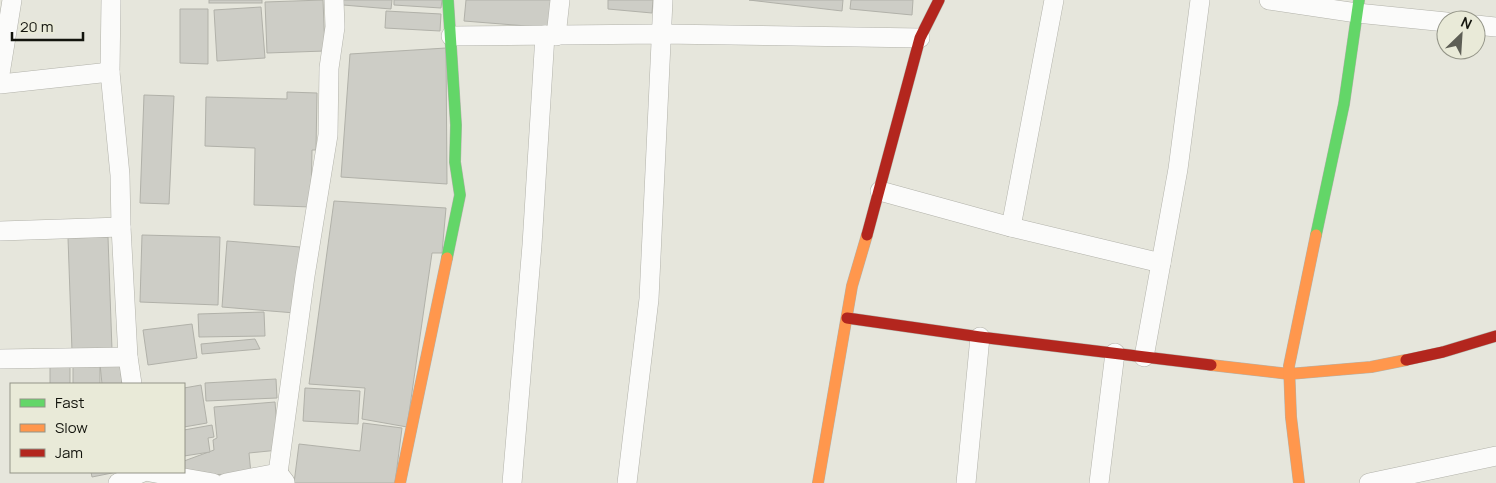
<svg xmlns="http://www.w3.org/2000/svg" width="1496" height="483" font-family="Manrope,sans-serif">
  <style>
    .building { fill: #cdcdc6; stroke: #b1b1a9 }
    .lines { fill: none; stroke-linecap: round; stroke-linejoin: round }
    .street-casing { stroke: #b2b2aa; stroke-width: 20 }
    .fast-casing { stroke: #b2b2aa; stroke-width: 12 }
    .slow-casing { stroke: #b2b2aa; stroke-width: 12 }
    .jam-casing { stroke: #b2b2aa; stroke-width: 12 }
    .street { stroke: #fbfbfa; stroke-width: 19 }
    .fast { stroke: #63d668; stroke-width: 11 }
    .slow { stroke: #ff974d; stroke-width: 11 }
    .jam { stroke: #b3261e; stroke-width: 11 }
  </style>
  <rect width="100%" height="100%" fill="#e6e6dc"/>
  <g class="building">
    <rect x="209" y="0" width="53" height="3"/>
    <path d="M323,0L325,51L267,53L265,2Z"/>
    <path d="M343,0H392L391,9L343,5Z"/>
    <path d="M394,0H442L441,8L394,5Z"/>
    <path d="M466,0H555L552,28L464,21Z"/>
    <path d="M608,0H653L652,13L608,9Z"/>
    <path d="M749,0H843L842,11Z"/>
    <path d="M851,0H913L912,15L850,9Z"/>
    <path d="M261,7L265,58L217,61L214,10Z"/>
    <path d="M180,9H208V64L180,63Z"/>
    <path d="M386,11L441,14L440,31L385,28Z"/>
    <path d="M446,48L447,184L341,177L350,54Z"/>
    <path d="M287,92L317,93L316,150H312L311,207L254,205L255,148L205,146L206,97L287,99Z"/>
    <path d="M144,95L174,96L169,204L140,203Z"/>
    <path d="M334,201L446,208L442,253H432L407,427L362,419L365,388L309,384Z"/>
    <path d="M142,235L220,237L218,305L140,302Z"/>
    <path d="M108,237L112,350L72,351L68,238Z"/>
    <path d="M227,241L300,247L295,313L222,307Z"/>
    <path d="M264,312L265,336L199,337L198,314Z"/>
    <path d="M192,324L197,358L148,365L143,330Z"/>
    <path d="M255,339L260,349L202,354L201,344Z"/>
    <path d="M120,362L122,384H102L100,364Z"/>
    <rect x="50" y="363" width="20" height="21"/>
    <rect x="73" y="364" width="27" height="20"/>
    <path d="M276,379L277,398L206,401L205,383Z"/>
    <path d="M201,385L207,423L184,427V388Z"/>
    <path d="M305,388L360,391L358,424L303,421Z"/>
    <path d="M275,402L279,450L249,453L251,474L183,475L184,461L214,450L213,440L217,438L214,407Z"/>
    <path d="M363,423L402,428L395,483H294L299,444L360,451Z"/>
    <path d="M212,425L214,437L208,438L210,452L184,456V430Z"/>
    <path d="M91,472H117L92,477Z"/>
  </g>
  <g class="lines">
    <defs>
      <g id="street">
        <path d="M111,0L110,72L120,175L121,227L128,357L132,384"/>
        <path d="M1269,0L1357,13L1446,22"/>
        <path d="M1476,25L1496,27"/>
        <path d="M451,36L662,34L920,38"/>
        <path d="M556,36L560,0"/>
        <path d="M0,74L12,0"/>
        <path d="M0,84L110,72"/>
        <path d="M880,191L1011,227L1161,263"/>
        <path d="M1011,227L1054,0"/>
        <path d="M0,231L121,227"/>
        <path d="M1144,357L1178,169L1200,0"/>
        <path d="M0,359L128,357"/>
        <path d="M150,472L213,483"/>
        <path d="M278,473L305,276L328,135L329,68L335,27L334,0"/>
        <path d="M118,483L143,472"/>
        <path d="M226,483L278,473L285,482"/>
        <path d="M512,483L532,245L545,35"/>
        <path d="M627,483L649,299L663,0"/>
        <path d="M966,483L980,337"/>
        <path d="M1099,483L1115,353"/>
        <path d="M1369,483L1496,456"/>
      </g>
      <g id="fast">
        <path d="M1316,235L1344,104L1359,0"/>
        <path d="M447,258L460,195L455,162L456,125L448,0"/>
      </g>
      <g id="slow">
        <path d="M1211,365L1289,374L1371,367L1406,360"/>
        <path d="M400,483L447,258"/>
        <path d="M818,483L852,286L867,235"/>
        <path d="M1299,483L1291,417L1289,366L1316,235"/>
      </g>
      <g id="jam">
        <path d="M867,235L920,38L939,0"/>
        <path d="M847,318L980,337L1211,365"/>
        <path d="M1406,360L1443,352L1496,336"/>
      </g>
    </defs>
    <use href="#street" class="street-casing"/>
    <use href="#fast" class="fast-casing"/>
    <use href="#slow" class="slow-casing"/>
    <use href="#jam" class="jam-casing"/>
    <use href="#street" class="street"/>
    <use href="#fast" class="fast"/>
    <use href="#slow" class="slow"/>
    <use href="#jam" class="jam"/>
  </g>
  <rect x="10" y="383" width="175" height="90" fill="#e9ead8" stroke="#939487"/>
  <rect x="20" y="399" width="25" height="8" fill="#63d668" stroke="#939487"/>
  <text x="55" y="408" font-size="15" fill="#13140d">Fast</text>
  <rect x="20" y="424" width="25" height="8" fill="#ff974d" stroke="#939487"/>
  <text x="55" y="433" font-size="15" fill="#13140d">Slow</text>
  <rect x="20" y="449" width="25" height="8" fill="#b3261e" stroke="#939487"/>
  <text x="55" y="458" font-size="15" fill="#13140d">Jam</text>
  <g transform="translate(1461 35) rotate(25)"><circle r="24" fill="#e9ead8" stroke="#939487"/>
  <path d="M0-4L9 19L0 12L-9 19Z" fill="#5d5e55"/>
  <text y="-8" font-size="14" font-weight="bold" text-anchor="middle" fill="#13140d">N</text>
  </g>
  <path d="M12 32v8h71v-8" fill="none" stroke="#13140d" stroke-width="2.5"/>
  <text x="20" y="32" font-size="15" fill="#13140d" stroke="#e9ead8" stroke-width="4" paint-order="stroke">20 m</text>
</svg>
